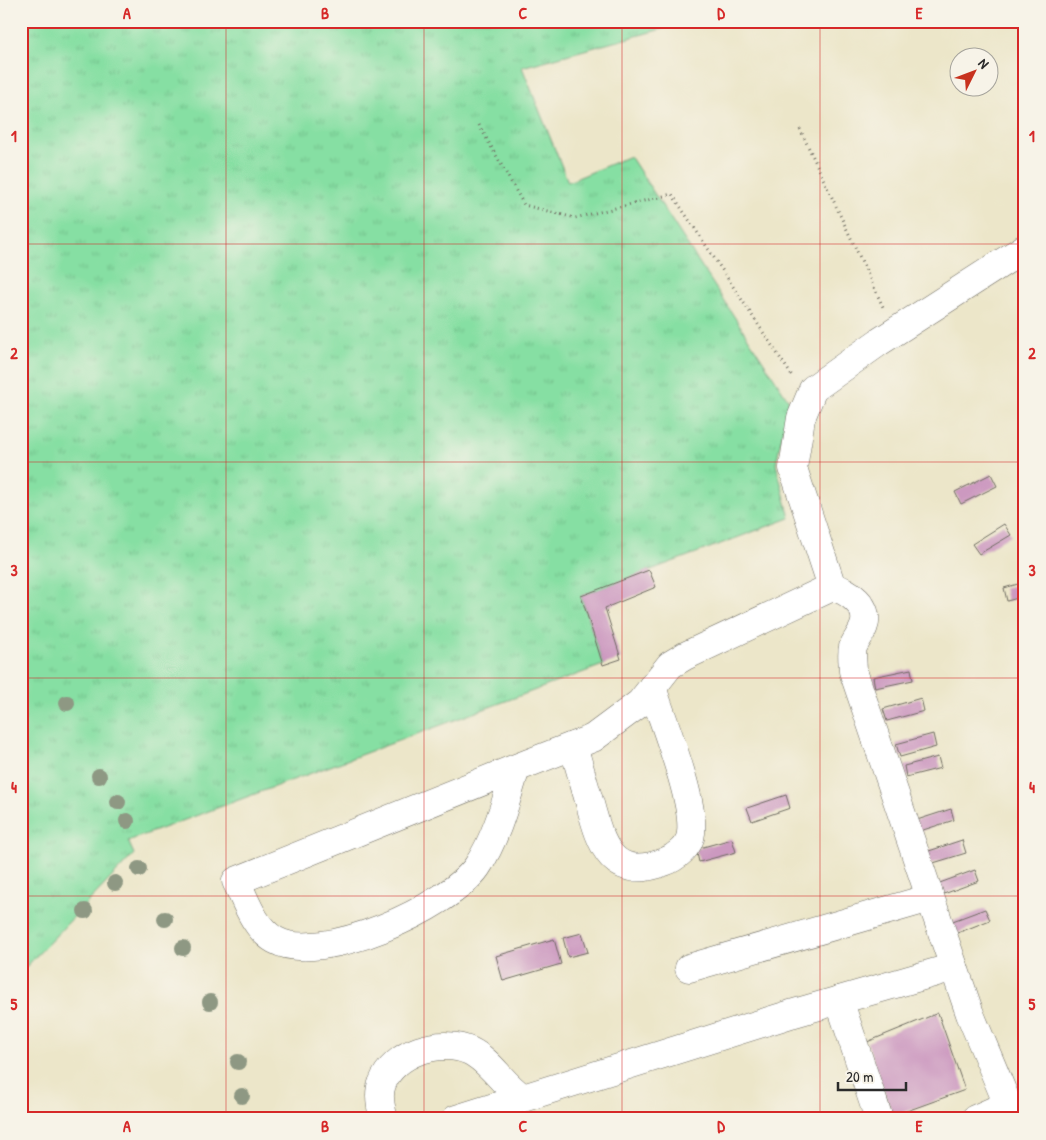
<svg xmlns="http://www.w3.org/2000/svg" width="1046" height="1140" font-family="'Patrick Hand',sans-serif">
  <style>
    .grass { fill: url(#grass-tufts); stroke: #588567 }
    .building { fill: #cc99c0 }
    .lines { fill: none; stroke-linecap: round; stroke-linejoin: round }
    .minor-casing { stroke: #6f6c62; stroke-width: 29 }
    .path { stroke: #6f6c62; stroke-width: 3; stroke-dasharray: 1 4; stroke-linecap: butt }
    .minor { stroke: #fff; stroke-width: 28 }
    .tree { fill: #8e9883 }
    .grid { fill: none; stroke: #d62828; stroke-width: 1; stroke-opacity: 0.55 }
    .neatline { fill: none; stroke: #d62828; stroke-width: 2 }
    .grid-label { font-size: 16px; text-anchor: middle; font-weight: bold; fill: #d62828 }
  </style>
  <defs>
    <pattern id="grass-tufts" width="24" height="20" patternUnits="userSpaceOnUse" patternTransform="scale(1.25)"><rect width="24" height="20" fill="#86dfa3"/><path d="M3 7l-1-3M5 7V3M7 7l1-3M15 17l-1-3M17 17v-4M19 17l1-3" fill="none" stroke="#74c08c"/></pattern>
  </defs>
  <rect width="100%" height="100%" fill="#f7f3e8"/>
  <filter id="ink" filterUnits="userSpaceOnUse"><feTurbulence type="fractalNoise" baseFrequency=".02" numOctaves="2"/><feDisplacementMap in="SourceGraphic" scale="10" xChannelSelector="R" yChannelSelector="G"/><feConvolveMatrix kernelMatrix="1 2 1 2 8 2 1 2 1" color-interpolation-filters="sRGB"/></filter>
  <filter id="wash" filterUnits="userSpaceOnUse"><feTurbulence type="fractalNoise" baseFrequency=".0096" numOctaves="4" result="noise"/><feDisplacementMap in="SourceGraphic" scale="20" xChannelSelector="R" yChannelSelector="G"/><feGaussianBlur stdDeviation="1.12" result="paint"/><feColorMatrix in="noise" values="0 0 0 0 0 0 0 0 0 0 0 0 0 0 0 0 0 1.4 0 .05"/><feComposite in="paint" operator="in"/></filter>
  <g filter="url(#wash)">
    <rect width="100%" height="100%" fill="#ece6c9"/>
    <path class="grass" d="M21,21H691L522,67L568,182L630,156L789,401L776,464L790,518L581,596L603,665L128,841L134,854L21,972Z"/>
    <g id="blocks">
      <g class="building">
        <path d="M991,474L997,486L961,504L955,492Z"/>
        <path d="M1004,524L1011,535L979,554L972,544Z"/>
        <path d="M649,570L656,587L605,608L621,659L603,665L581,596Z"/>
        <path d="M1025,582V596L1007,601L1004,588Z"/>
        <path d="M911,669L913,680L875,688L873,677Z"/>
        <path d="M921,698L924,711L887,721L883,709Z"/>
        <path d="M933,734L936,747L900,757L896,744Z"/>
        <path d="M938,757L941,768L906,777L904,766Z"/>
        <path d="M786,795L790,808L752,821L747,808Z"/>
        <path d="M951,809L954,820L917,832L914,821Z"/>
        <path d="M732,839L736,852L699,862L696,849Z"/>
        <path d="M962,840L966,853L930,864L926,852Z"/>
        <path d="M975,870L979,881L941,895L937,884Z"/>
        <path d="M985,909L990,920L955,934L950,922Z"/>
        <path d="M582,933L588,952L568,957L563,938Z"/>
        <path d="M554,939L561,964L503,981L496,956Z"/>
        <path d="M938,1013L965,1090L893,1116L867,1042Z"/>
      </g>
    </g>
  </g>
  <g filter="url(#ink)">
    <use href="#blocks" fill-opacity="0" stroke="#6f6c62" stroke-width="1"/>
    <g class="lines">
      <defs>
        <g id="minor">
          <path d="M832,587L793,468L801,418L813,389L879,342L1025,248"/>
          <path d="M573,746C579,765 584,784 590,804C601,845 612,882 664,862C675,858 690,847 691,833C695,800 663,722 652,687"/>
          <path d="M516,768C506,801 496,839 477,867C449,907 320,966 275,940C254,928 246,901 236,881L516,768L593,738L640,703L670,665L685,656L832,587C848,590 871,607 864,626C862,633 856,640 853,647C851,654 853,664 853,671L970,1014L1014,1119"/>
          <path d="M689,968L930,898"/>
          <path d="M839,1000L879,1119"/>
          <path d="M384,1119C381,1109 378,1094 382,1084C393,1053 440,1037 470,1051C491,1061 503,1085 522,1097"/>
          <path d="M456,1119L791,1014L954,967"/>
          <path d="M975,1119L1009,1104"/>
        </g>
      </defs>
      <use href="#minor" class="minor-casing"/>
      <g class="path">
        <path d="M479,125L524,205L575,218L672,194L792,376"/>
        <path d="M800,129L884,309"/>
      </g>
      <use href="#minor" class="minor"/>
    </g>
    <g class="tree">
      <circle cx="67" cy="703" r="8"/>
      <circle cx="99" cy="776" r="8"/>
      <circle cx="118" cy="802" r="8"/>
      <circle cx="127" cy="821" r="8"/>
      <circle cx="139" cy="869" r="8"/>
      <circle cx="115" cy="883" r="8"/>
      <circle cx="85" cy="911" r="8"/>
      <circle cx="165" cy="919" r="8"/>
      <circle cx="183" cy="948" r="8"/>
      <circle cx="210" cy="1002" r="8"/>
      <circle cx="238" cy="1062" r="8"/>
      <circle cx="242" cy="1096" r="8"/>
    </g>
  </g>
  <path class="grid" d="M226,21V1119M424,21V1119M622,21V1119M820,21V1119M21,244H1025M21,462H1025M21,678H1025M21,896H1025"/>
  <rect width="1046" height="1140" fill="none" stroke="#f7f3e8" stroke-width="55"/>
  <g transform="translate(974 72) rotate(48)"><circle r="24" fill="#f7f3e8" stroke="#a5a39c"/>
  <path d="M0-4L9 19L0 12L-9 19Z" fill="#c8321e"/>
  <text y="-8" font-size="14" font-weight="bold" text-anchor="middle" fill="#2b2b2b">N</text>
  </g>
  <path d="M838 1082v8h68v-8" fill="none" stroke="#2b2b2b" stroke-width="2.5"/>
  <text x="846" y="1082" font-size="15" fill="#2b2b2b" stroke="#f7f3e8" stroke-width="4" paint-order="stroke">20 m</text>
  <rect x="28" y="28" width="990" height="1084" class="neatline"/>
  <g class="grid-label">
    <text x="127" y="19">A</text>
    <text x="325" y="19">B</text>
    <text x="523" y="19">C</text>
    <text x="721" y="19">D</text>
    <text x="919" y="19">E</text>
    <text x="14" y="142">1</text>
    <text x="1032" y="142">1</text>
    <text x="14" y="359">2</text>
    <text x="1032" y="359">2</text>
    <text x="14" y="576">3</text>
    <text x="1032" y="576">3</text>
    <text x="14" y="793">4</text>
    <text x="1032" y="793">4</text>
    <text x="14" y="1010">5</text>
    <text x="1032" y="1010">5</text>
    <text x="127" y="1132">A</text>
    <text x="325" y="1132">B</text>
    <text x="523" y="1132">C</text>
    <text x="721" y="1132">D</text>
    <text x="919" y="1132">E</text>
  </g>
</svg>
